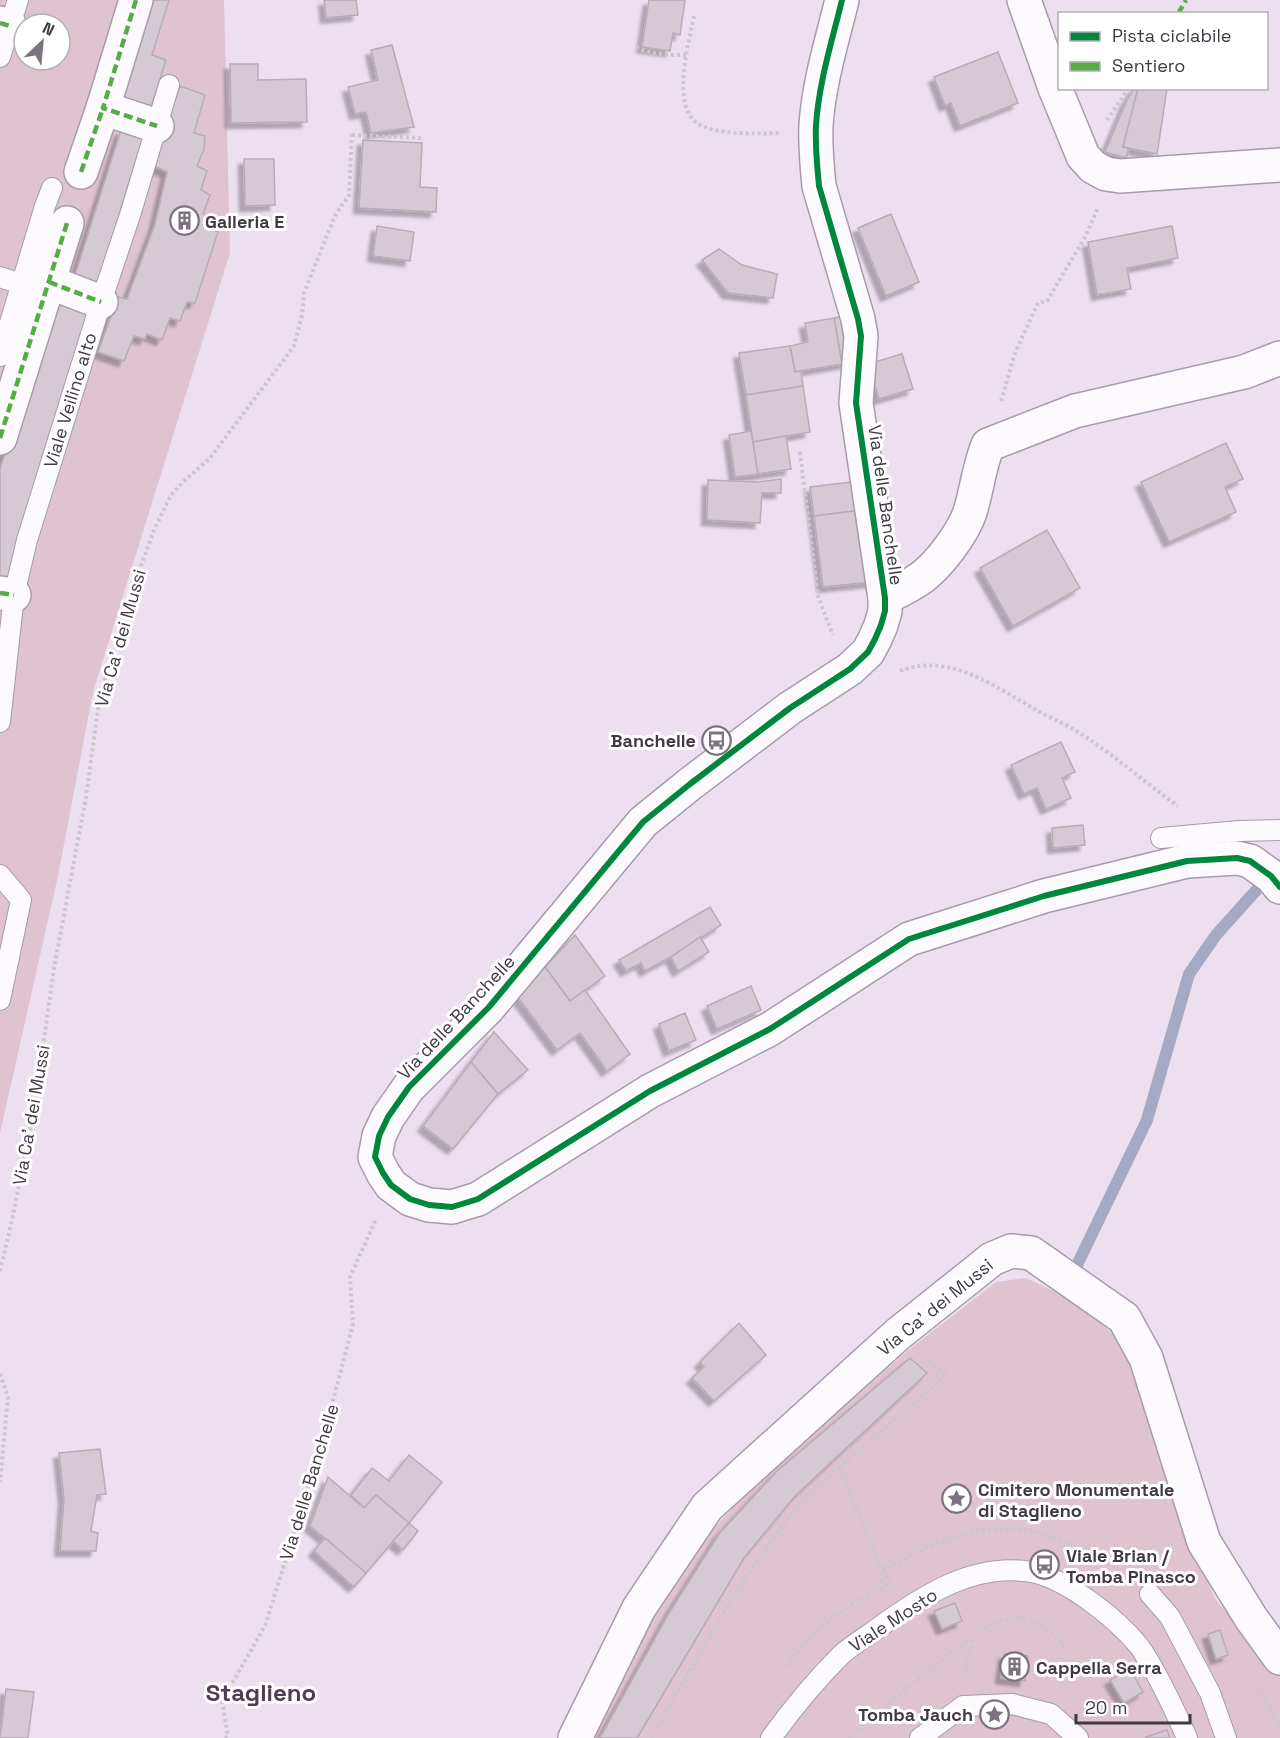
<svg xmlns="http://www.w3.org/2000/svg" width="1280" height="1738" font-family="'Space Grotesk',sans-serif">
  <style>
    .green { fill: #dfc4d0; fill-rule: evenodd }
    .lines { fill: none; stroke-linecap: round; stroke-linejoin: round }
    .stream { stroke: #a6a9c4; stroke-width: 12 }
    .building { fill: #d5c9d4; stroke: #b7abb6; stroke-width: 1.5; filter: url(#shadow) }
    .lane-casing { stroke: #a69ca9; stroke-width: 22 }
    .street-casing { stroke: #a69ca9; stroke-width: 36 }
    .path { stroke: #cbc7cc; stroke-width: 4; stroke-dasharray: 3 3; stroke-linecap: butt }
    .lane { stroke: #fcfafd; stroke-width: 20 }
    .street { stroke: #fcfafd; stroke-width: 33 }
    .quiet { stroke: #56ac47; stroke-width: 4.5; stroke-dasharray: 9 4.5; stroke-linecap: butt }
    .cycleway-casing { stroke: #fff; stroke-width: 10 }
    .cycleway { stroke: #00873e; stroke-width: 6 }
    .labels { text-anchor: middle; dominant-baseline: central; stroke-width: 6; stroke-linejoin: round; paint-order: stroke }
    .poi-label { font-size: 18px; font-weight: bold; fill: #413844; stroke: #fff; text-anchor: start }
    .street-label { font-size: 18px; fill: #413844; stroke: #fff }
    .district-label { font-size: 24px; font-weight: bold; fill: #4f3c55; stroke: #fff }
  </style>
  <defs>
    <filter id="shadow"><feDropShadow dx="-5.5" dy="5.5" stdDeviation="1.5" flood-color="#0004"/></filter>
  </defs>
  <rect width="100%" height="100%" fill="#ece0f0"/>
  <g class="green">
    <path d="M0,0H224L230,253L93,692L58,876L0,1133ZM24,24H60V60H24Z"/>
    <path d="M1026,1278L1083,1305L1127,1349L1183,1528L1216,1600L1280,1676V1738H588L654,1613L709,1533L770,1469L911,1348L996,1282Z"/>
  </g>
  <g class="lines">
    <path class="stream" d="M1077,1265L1147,1120L1189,974L1216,935L1269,876"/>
  </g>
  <g class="building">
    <path d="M145,0H169L152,55L166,60L151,107L114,95Z"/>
    <path d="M324,0H356L358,15L326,18Z"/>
    <path d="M649,0H685L680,35L673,33L670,51L642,47Z"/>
    <path d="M392,45L414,127L371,133L366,112L355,114L348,87L378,80L371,50Z"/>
    <path d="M998,52L1018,103L960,126L951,103L945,106L934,77Z"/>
    <path d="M230,64H258V80L306,79L307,122L231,123Z"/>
    <path d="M180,86L205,95L194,133L205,136L204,149L197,166L207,171L201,190L210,195L203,214L213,219L209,228L218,232L195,303L187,302L180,321L170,318L162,340L147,334L145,339L134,336L124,361L98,352L118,297L127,299L155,224L167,172L152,165Z"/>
    <path d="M1134,88H1138L1123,147L1129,148L1126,158L1105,152L1126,102Z"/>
    <path d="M1138,88L1167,89L1157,154L1123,147Z"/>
    <path d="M121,130L143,138L97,285L74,278Z"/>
    <path d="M363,140L422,143L420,187L437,188L436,212L359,208Z"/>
    <path d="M244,159H274L275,205L245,206Z"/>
    <path d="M891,214L919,282L886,296L858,228Z"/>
    <path d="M377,226L414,232L410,261L373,256Z"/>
    <path d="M1172,226L1178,258L1127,268L1131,289L1097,295L1088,242Z"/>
    <path d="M719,249L742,265L777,274L773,298L728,293L702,260Z"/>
    <path d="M53,300L91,313L8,579L0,577V469Z"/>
    <path d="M849,315L853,361L842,364L834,318Z"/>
    <path d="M834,318L842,364L795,372L790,346L808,342L805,323Z"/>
    <path d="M790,346L795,372L801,371L803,386L746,395L739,353Z"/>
    <path d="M902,354L913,389L879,399L868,364Z"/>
    <path d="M803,386L810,432L753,442L746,395Z"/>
    <path d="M751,431L758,474L735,477L729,435Z"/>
    <path d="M786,436L791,469L758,474L753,442Z"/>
    <path d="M1226,443L1243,479L1225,487L1236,512L1169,542L1141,482Z"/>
    <path d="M781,479V493H762L760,523L707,520L708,480L757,482Z"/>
    <path d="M859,481L863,510L814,516L810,487Z"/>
    <path d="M863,510L872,582L823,587L814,516Z"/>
    <path d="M1047,530L1080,588L1013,626L980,568Z"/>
    <path d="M1061,742L1075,772L1062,778L1071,798L1046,809L1037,788L1024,794L1011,765Z"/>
    <path d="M1083,825L1085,845L1053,848L1052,828Z"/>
    <path d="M710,907L721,925L671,957L645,971L641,963L626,971L619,960Z"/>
    <path d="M575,935L605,976L570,1001L545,967Z"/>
    <path d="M700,937L709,952L678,971L671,957Z"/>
    <path d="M545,967L570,1001L585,990L630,1054L607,1071L580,1033L557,1050L517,996Z"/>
    <path d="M751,986L761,1010L717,1029L707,1006Z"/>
    <path d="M685,1013L696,1040L669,1051L659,1024Z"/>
    <path d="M494,1032L528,1070L498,1094L471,1062Z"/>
    <path d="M471,1062L498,1094L453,1149L423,1126Z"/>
    <path d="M739,1323L766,1355L714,1401L692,1378L704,1367L700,1362Z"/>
    <path d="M910,1358L927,1373L796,1495L744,1558L637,1738H600L669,1613L719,1534L776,1472Z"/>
    <path d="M100,1449L106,1494L97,1495L91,1531L98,1533L96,1551H60L64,1499L59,1453Z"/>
    <path d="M409,1455L442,1482L409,1523L376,1495L364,1508L351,1495L372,1468L389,1481Z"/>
    <path d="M328,1477L364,1508L376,1495L409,1523L366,1573L310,1526Z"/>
    <path d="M409,1523L418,1531L403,1550L393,1541Z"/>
    <path d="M325,1538L366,1573L354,1587L314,1551Z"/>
    <path d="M955,1603L962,1621L942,1629L934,1611Z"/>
    <path d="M1220,1630L1228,1655L1216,1659L1208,1634Z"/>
    <path d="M1004,1654L1028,1656L1025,1681L1001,1678Z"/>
    <path d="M1130,1669L1143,1692L1124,1703L1110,1680Z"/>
    <path d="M6,1689L34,1692L28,1738H0Z"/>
    <path d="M1167,1730L1170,1738H1147L1146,1737Z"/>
  </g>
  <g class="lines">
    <defs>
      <g id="lane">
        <path d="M0,57L18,0"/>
        <path d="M0,277L21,284"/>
        <path d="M0,356L45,206L52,188"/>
        <path d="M0,722L14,595L27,540L101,302L131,212L169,85"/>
        <path d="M1161,838L1239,831L1280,830"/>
        <path d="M0,875L21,900L0,1000"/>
        <path d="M1150,1594L1170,1617L1210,1693L1226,1738"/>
        <path d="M771,1738C792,1709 815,1681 841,1655C852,1645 866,1637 878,1628C922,1596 974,1562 1031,1572C1066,1578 1117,1619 1139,1646C1143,1651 1147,1659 1151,1665C1165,1689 1176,1713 1187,1738"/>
        <path d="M920,1738L963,1706L1012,1704L1051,1714L1078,1738"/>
      </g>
      <g id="street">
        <path d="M136,0L103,108L157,126"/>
        <path d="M842,0C832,41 819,82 816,125C815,145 817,166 819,186L858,319L861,336L856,403L885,598V611L881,625L875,639L868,652L850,669L790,708L690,784L643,822L489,1007L409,1087L388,1117L379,1136L375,1157L383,1173L391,1185L410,1199L429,1205L452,1207L478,1199L650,1091L770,1029L909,939L1044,896L1187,861L1237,858L1250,861L1271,876L1280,887"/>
        <path d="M1024,0L1055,88L1083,156L1093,167L1106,174L1120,176L1280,165"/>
        <path d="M0,23L10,26"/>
        <path d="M81,172L103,108"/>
        <path d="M49,282L101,302"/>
        <path d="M0,438L67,223"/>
        <path d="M0,593L14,595"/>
        <path d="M885,598C897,592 910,586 921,578C939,565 963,533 970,512C977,490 979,466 988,445L1075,411L1244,372L1280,358"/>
        <path d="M575,1738L639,1608L707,1507L898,1334L992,1259L1011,1251L1031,1253L1124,1318L1146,1358L1204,1542L1251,1618L1280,1658"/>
      </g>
    </defs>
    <use href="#lane" class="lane-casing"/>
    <use href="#street" class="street-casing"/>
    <g class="path">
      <path d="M694,16C689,41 671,105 697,123C714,135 758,134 779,133"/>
      <path d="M636,47C651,55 670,55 686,55"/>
      <path d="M1107,120L1129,88"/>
      <path d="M352,135L423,138"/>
      <path d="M1001,401L1015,353L1038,303L1047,301L1084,239L1098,208"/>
      <path d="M800,452L818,596L833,635"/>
      <path d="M900,671C947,652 993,685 1033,708C1047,717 1063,722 1078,732C1113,754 1144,782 1178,806"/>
      <path d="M0,1271L12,1220L34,1110L54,968L86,797L98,709L106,674L128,602L154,530L171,495L184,481L210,458L294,346L302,315L304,293L334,218L341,206L349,196L352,131"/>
      <path d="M0,1374L8,1397L0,1482"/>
      <path d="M839,1467L947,1375L927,1359"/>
      <path d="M882,1570L925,1548L976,1531L1010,1529L1034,1531L1070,1544L1099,1557L1126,1576"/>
      <path d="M882,1590L877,1584L882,1581L888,1588"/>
      <path d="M1022,1619L1025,1602"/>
      <path d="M786,1667C808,1636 838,1609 873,1593"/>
      <path d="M965,1678C966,1667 970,1646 976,1637C990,1615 1025,1616 1045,1627C1051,1631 1057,1638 1062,1643L1064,1657L1061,1688"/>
      <path d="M1260,1689L1280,1727"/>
      <path d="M225,1738L228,1736L222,1701L265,1626L322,1443L353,1324L350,1277L376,1219"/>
      <path d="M651,1738L731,1600L754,1565L803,1499L839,1467L882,1570L891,1582"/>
      <path d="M849,1738L873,1716L961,1644L975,1638"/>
    </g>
    <use href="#lane" class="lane"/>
    <use href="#street" class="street"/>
    <g class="quiet">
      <path d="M136,0L103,108L157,126"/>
      <path d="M1178,14L1186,0"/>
      <path d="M0,23L10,26"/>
      <path d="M81,172L103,108"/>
      <path d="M49,282L101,302"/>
      <path d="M0,438L67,223"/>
      <path d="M0,593L14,595"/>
    </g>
    <defs>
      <path id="cycleway" d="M842,0C832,41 819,82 816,125C815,145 817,166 819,186L858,319L861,336L856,403L885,598V611L881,625L875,639L868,652L850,669L790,708L690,784L643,822L489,1007L409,1087L388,1117L379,1136L375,1157L383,1173L391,1185L410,1199L429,1205L452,1207L478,1199L650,1091L770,1029L909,939L1044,896L1187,861L1237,858L1250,861L1271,876L1280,887"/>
    </defs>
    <use href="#cycleway" class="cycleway-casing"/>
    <use href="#cycleway" class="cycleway"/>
  </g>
  <defs>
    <symbol id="building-ring" viewBox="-11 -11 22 22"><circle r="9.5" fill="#fff" stroke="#7d7380" stroke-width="1.5"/><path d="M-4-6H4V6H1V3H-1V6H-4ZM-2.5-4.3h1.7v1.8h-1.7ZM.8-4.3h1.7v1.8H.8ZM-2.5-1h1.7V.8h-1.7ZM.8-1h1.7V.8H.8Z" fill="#7d7380"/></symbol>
    <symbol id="bus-ring" viewBox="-11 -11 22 22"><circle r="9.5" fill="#fff" stroke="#7d7380" stroke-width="1.5"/><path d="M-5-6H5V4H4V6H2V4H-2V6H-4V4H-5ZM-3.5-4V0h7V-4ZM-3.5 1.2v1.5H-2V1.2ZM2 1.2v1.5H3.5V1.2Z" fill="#7d7380"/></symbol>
    <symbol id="sight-ring" viewBox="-11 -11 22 22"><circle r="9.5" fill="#fff" stroke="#7d7380" stroke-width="1.5"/><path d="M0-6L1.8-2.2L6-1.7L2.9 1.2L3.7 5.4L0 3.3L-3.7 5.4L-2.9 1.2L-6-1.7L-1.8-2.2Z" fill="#7d7380"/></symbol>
  </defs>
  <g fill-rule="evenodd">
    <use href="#building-ring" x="168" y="204" width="33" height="33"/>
    <use href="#bus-ring" x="700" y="724" width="33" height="33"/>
    <use href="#sight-ring" x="940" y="1482" width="33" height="33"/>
    <use href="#bus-ring" x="1028" y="1548" width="33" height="33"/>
    <use href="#building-ring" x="998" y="1650" width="33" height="33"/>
    <use href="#sight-ring" x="978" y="1698" width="33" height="33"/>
  </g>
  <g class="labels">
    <g class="poi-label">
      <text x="205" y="221">Galleria E</text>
      <text x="696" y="740" text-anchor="end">Banchelle</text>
      <text x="978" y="1489">Cimitero Monumentale<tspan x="978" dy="21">di Staglieno</tspan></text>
      <text x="1066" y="1555">Viale Brian /<tspan x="1066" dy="21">Tomba Pinasco</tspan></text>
      <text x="1036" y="1667">Cappella Serra</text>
      <text x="973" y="1714" text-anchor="end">Tomba Jauch</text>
    </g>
    <g class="street-label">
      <text transform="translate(70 400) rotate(-73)">Viale Veilino alto</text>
      <text transform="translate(886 505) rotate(82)">Via delle Banchelle</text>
      <text transform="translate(120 638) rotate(-74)">Via Ca' dei Mussi</text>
      <text transform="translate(456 1017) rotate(-47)">Via delle Banchelle</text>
      <text transform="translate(31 1115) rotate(-80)">Via Ca' dei Mussi</text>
      <text transform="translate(935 1307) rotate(-39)">Via Ca' dei Mussi</text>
      <text transform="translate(309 1482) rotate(-73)">Via delle Banchelle</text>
      <text transform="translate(893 1620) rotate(-33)">Viale Mosto</text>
    </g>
    <g class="district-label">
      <text x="261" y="1692">Staglieno</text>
    </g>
  </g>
  <rect x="1058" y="12" width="210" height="78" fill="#ffffff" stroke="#b3afb4" stroke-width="1.5"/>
  <rect x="1070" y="32" width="30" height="9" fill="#00873e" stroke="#b3afb4" stroke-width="1.5"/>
  <text x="1112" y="42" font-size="18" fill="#413844">Pista ciclabile</text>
  <rect x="1070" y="62" width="30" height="9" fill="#56ac47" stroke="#b3afb4" stroke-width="1.5"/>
  <text x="1112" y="72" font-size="18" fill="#413844">Sentiero</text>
  <g transform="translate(42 42) rotate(26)"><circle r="28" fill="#ffffff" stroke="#b3afb4" stroke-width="1.5"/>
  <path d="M0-4.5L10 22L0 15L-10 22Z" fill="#7d7380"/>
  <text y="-9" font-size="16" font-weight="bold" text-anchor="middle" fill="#413844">N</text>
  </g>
  <path d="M1076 1714v9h114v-9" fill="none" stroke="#413844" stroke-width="3"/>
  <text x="1085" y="1714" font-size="18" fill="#413844" stroke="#ffffff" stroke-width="4.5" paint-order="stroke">20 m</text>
</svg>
